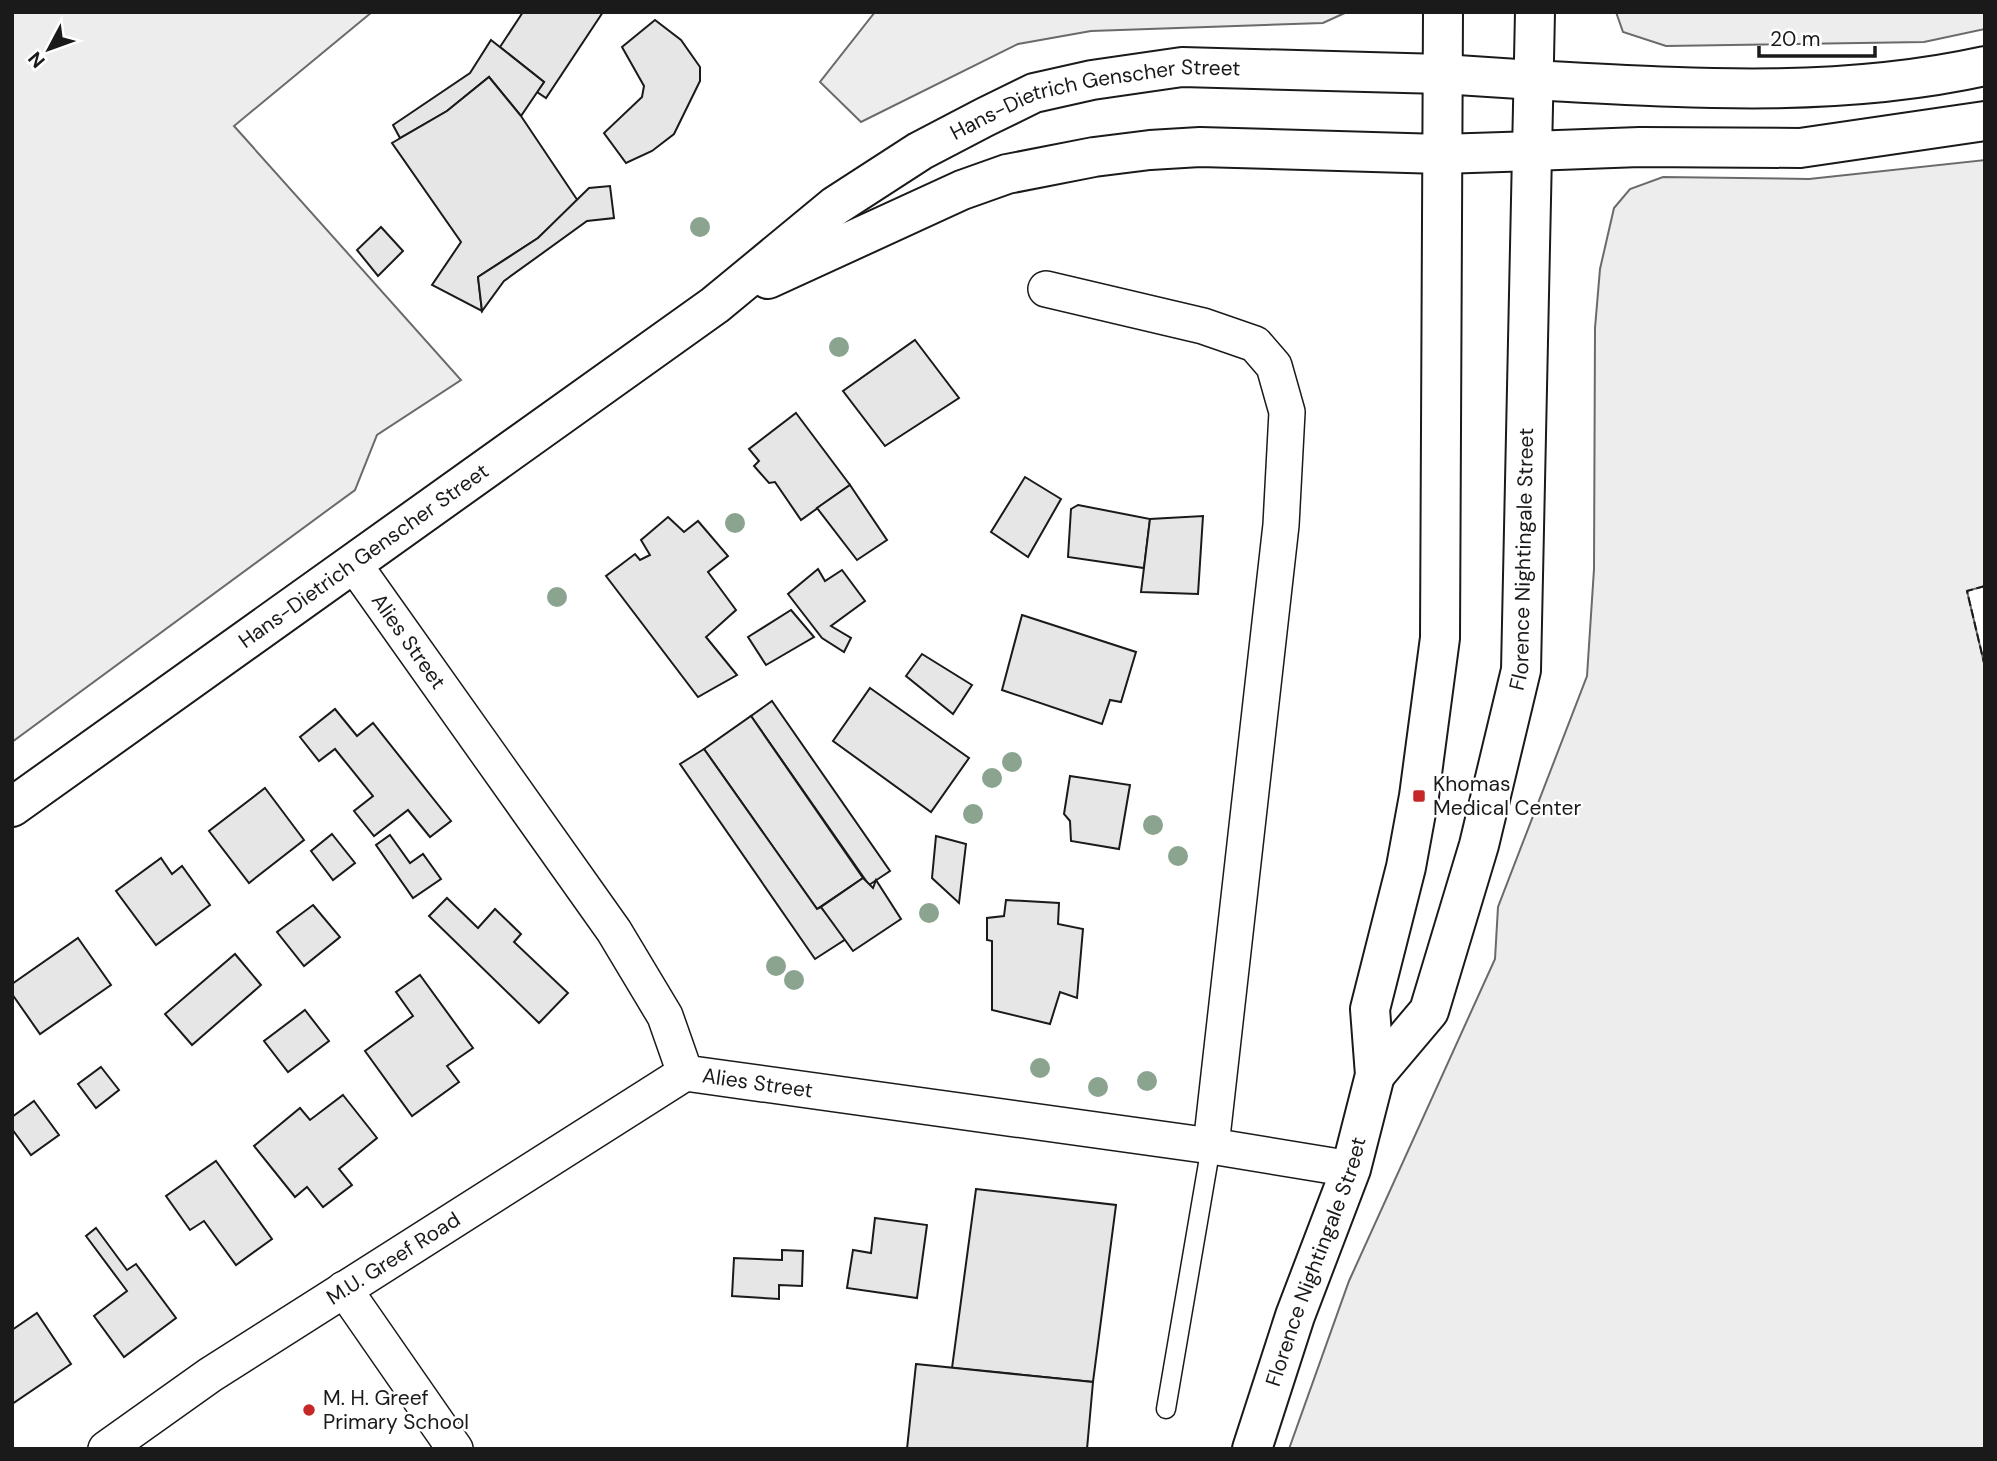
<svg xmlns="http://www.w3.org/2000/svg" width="1997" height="1461" font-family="'DM Sans',sans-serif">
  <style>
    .built { fill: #ededed; stroke: #6a6a6a; stroke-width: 2 }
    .building { fill: #e6e6e6; stroke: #1a1a1a; stroke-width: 2 }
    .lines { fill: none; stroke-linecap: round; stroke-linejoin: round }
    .lane-casing { stroke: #1a1a1a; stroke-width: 21 }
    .street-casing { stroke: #1a1a1a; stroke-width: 38 }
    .secondary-casing { stroke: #1a1a1a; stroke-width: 42 }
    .highway-casing { stroke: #1a1a1a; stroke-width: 42 }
    .lane { stroke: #fff; stroke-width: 18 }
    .street { stroke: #fff; stroke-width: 35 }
    .secondary { stroke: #fff; stroke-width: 38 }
    .highway { stroke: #fff; stroke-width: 38 }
    .fence { stroke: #1a1a1a; stroke-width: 2; stroke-dasharray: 9 3.5; stroke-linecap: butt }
    .tree { fill: #8aa48f }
    .poi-dot { fill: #c62828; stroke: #fff; stroke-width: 2.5 }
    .labels { text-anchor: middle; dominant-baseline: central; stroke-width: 5; stroke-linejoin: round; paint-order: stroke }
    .street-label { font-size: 21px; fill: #1a1a1a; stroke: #fff }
    .poi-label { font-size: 21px; fill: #1a1a1a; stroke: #fff; text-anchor: start }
  </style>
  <rect width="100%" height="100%" fill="#fff"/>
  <g class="built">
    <path d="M12,12H372L234,126L461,380L377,435L355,490L12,742Z"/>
    <path d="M875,12H1347L1323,23L1091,31L1018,44L861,122L820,82Z"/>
    <path d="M1616,12H1985V29L1924,42L1666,46L1623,32Z"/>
    <path d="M1985,160V586L1967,591L1985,667V1449H1289L1349,1281L1495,959L1498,907L1587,676L1594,569L1595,328L1600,269L1614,208L1630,189L1663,177L1809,179Z"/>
  </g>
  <g class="building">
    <path d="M523,12H603L546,98L537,92L544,82L500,47Z"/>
    <path d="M655,20L681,40L700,67V81L674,134L652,151L626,163L604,133L642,97L644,86L622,47Z"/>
    <path d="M491,40L544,82L521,116L489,77L447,111L400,138L393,125L470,73Z"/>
    <path d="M489,77L521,116L578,201L538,238L478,277L482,311L432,285L461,242L392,143L447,111Z"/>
    <path d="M610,186L614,218L587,221L504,281L482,311L478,277L538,238L589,188Z"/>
    <path d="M381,227L403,251L378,276L357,250Z"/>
    <path d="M915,340L959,398L885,446L843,391Z"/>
    <path d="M796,413L850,485L801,520L775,482L769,483L754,466L759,461L749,449Z"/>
    <path d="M1025,477L1061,499L1028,557L991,532Z"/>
    <path d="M850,485L887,540L857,560L817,508Z"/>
    <path d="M1078,505L1150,519L1144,568L1068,557L1071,509Z"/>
    <path d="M1203,516L1198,594L1141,592L1150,519Z"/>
    <path d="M668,517L684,532L698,521L728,556L708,572L736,610L706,637L737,675L698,697L606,576L635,554L640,560L650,555L641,540Z"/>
    <path d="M818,569L825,581L842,570L865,601L831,626L851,638L844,652L822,638L788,594Z"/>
    <path d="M791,610L814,637L766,665L748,637Z"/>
    <path d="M1022,615L1136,652L1121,702L1110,700L1102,724L1002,690Z"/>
    <path d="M922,654L972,685L953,714L906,676Z"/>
    <path d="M870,688L969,758L931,812L833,741Z"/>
    <path d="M772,701L890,871L869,885L751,716Z"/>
    <path d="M335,709L357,736L373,723L451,821L430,837L408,810L374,836L354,811L373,796L335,749L319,761L300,737Z"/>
    <path d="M751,716L863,878L817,909L704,749Z"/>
    <path d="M704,749L817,909L821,907L846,939L815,959L680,764Z"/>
    <path d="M1070,776L1130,785L1119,849L1071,841L1070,821L1064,814Z"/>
    <path d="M265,788L304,840L249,883L209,831Z"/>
    <path d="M332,834L355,863L333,880L311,851Z"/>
    <path d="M390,835L410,863L423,854L441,879L413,898L376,845Z"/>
    <path d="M936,836L966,844L959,903L932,878Z"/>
    <path d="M161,858L172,874L182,866L210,905L156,945L116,891Z"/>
    <path d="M863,878L873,888L876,880L901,919L853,951L821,907Z"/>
    <path d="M447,898L478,928L495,909L521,934L514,942L568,993L539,1023L429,916Z"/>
    <path d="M1006,900L1059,903L1058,924L1083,929L1077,998L1060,992L1050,1024L992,1010V941L987,940V918L1004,916Z"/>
    <path d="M313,905L340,937L304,966L277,932Z"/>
    <path d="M78,938L111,985L40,1034L12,994V984Z"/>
    <path d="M235,954L261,985L192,1045L165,1014Z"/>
    <path d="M420,975L473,1048L447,1066L459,1082L412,1116L365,1051L413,1016L396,992Z"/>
    <path d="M305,1010L329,1041L288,1072L264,1041Z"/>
    <path d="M101,1067L119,1090L96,1108L78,1084Z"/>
    <path d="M343,1095L377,1138L339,1169L352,1185L323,1207L307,1187L295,1197L254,1146L300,1108L310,1120Z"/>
    <path d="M34,1101L59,1135L31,1155L12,1129V1117Z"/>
    <path d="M216,1161L272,1239L236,1265L204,1221L190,1230L166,1196Z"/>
    <path d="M976,1189L1116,1205L1093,1382L952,1368Z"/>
    <path d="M875,1218L927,1225L917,1298L847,1288L853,1250L871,1253Z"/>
    <path d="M96,1228L127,1270L136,1264L176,1318L124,1357L94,1316L127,1291L86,1236Z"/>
    <path d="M782,1250L803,1251L802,1286L779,1285V1299L732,1296L734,1258L782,1260Z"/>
    <path d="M37,1313L71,1364L12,1404V1330Z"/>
    <path d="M916,1364L1093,1382L1087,1449H907Z"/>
  </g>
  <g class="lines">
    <defs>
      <path id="lane" d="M1166,1409L1211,1146"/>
      <g id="street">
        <path d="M1046,289L1203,326L1255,344L1274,366L1287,412L1281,525L1211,1146"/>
        <path id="s1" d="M353,563L614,931L665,1016L685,1073L1211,1146L1351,1169"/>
        <path d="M344,1289L455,1449"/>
        <path id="s2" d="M106,1449L210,1375L685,1073"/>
      </g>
      <g id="secondary">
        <path d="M768,279L962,190L1007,174L1094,157L1150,150L1200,147L1441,154L1531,151"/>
        <path id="s3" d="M12,807L715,305L835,206L920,151L985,117L1034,93L1092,80L1182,67L1442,74L1533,80"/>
        <path id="s4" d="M1375,1075L1429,1011L1479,845L1521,670L1535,12"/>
        <path id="s5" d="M1252,1449L1295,1316L1351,1169L1375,1075L1370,1009L1406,867L1419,796L1440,638L1443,12"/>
      </g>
      <g id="highway">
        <path d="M1533,80C1686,88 1835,99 1985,66"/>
        <path d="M1531,151L1640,147L1800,148L1985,121"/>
      </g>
    </defs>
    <use href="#lane" class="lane-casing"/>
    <use href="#street" class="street-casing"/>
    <use href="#secondary" class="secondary-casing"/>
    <use href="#highway" class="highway-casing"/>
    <use href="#lane" class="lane"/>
    <use href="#street" class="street"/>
    <use href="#secondary" class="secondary"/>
    <use href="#highway" class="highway"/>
    <path class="fence" d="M1985,586L1967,591L1985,667"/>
  </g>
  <g class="tree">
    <circle cx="700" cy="227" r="10"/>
    <circle cx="839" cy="347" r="10"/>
    <circle cx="735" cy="523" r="10"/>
    <circle cx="557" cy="597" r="10"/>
    <circle cx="1012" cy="762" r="10"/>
    <circle cx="992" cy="778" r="10"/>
    <circle cx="973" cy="814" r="10"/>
    <circle cx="1153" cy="825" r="10"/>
    <circle cx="1178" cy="856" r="10"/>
    <circle cx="929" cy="913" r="10"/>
    <circle cx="776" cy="966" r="10"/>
    <circle cx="794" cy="980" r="10"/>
    <circle cx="1040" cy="1068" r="10"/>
    <circle cx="1147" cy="1081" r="10"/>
    <circle cx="1098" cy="1087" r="10"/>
  </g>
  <g class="poi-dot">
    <rect x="1412" y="789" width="14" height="14" rx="3.5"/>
    <circle cx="309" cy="1410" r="7"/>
  </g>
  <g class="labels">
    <g class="street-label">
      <text stroke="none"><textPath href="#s3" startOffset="1307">Hans-Dietrich Genscher Street</textPath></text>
      <text stroke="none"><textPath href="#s3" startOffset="432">Hans-Dietrich Genscher Street</textPath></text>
      <text stroke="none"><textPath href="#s4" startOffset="548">Florence Nightingale Street</textPath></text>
      <text stroke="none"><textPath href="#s1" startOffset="96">Alies Street</textPath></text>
      <text stroke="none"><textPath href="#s1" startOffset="684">Alies Street</textPath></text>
      <text stroke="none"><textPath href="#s2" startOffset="345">M.U. Greef Road</textPath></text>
      <text stroke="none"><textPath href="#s5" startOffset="198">Florence Nightingale Street</textPath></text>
    </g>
    <g class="poi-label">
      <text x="1433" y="784">Khomas<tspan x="1433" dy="24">Medical Center</tspan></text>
      <text x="323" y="1398">M. H. Greef<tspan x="323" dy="24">Primary School</tspan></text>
    </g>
  </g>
  <rect width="1997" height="1461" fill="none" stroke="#1a1a1a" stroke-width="28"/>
  <g transform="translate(49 49) rotate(229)" stroke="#ffffff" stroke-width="5" paint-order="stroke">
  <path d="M0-5L12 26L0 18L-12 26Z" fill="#1a1a1a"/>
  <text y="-10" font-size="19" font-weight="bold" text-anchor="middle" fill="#1a1a1a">N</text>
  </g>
  <path d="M1759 46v10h116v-10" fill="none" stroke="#1a1a1a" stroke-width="3.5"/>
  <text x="1770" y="46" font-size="21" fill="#1a1a1a" stroke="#ffffff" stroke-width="5" paint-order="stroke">20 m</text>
</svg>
